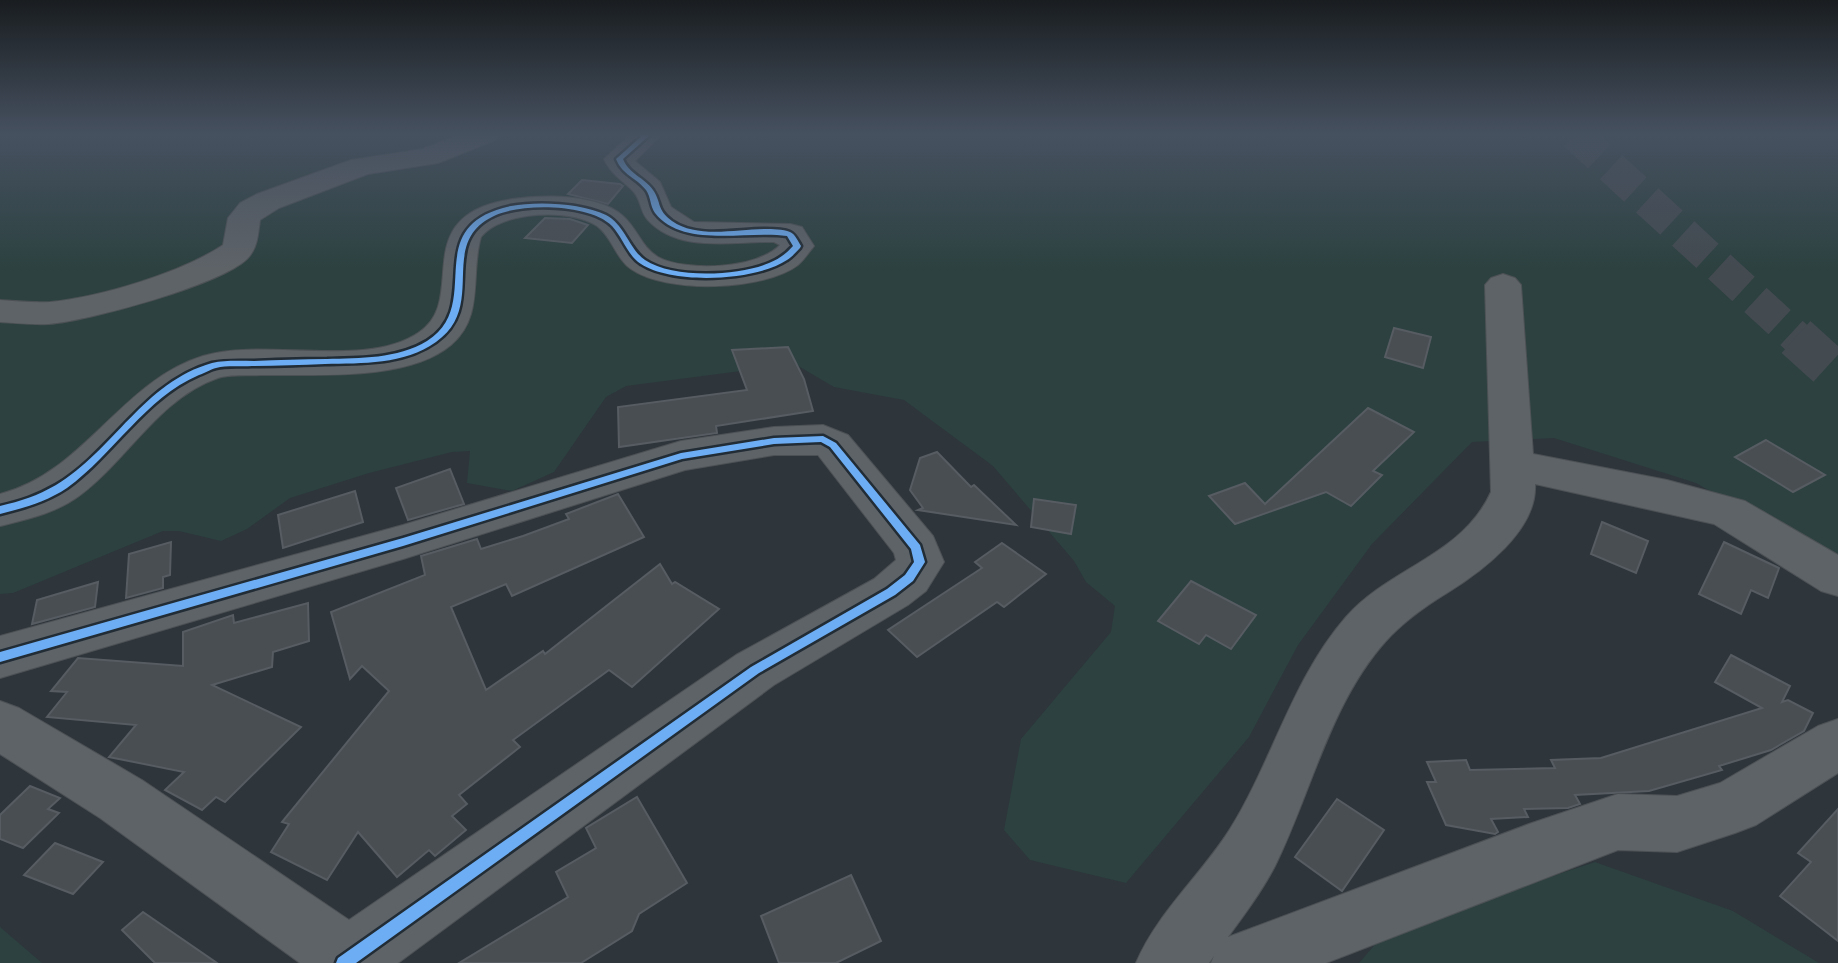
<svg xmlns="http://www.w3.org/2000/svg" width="1838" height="963" font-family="Ubuntu,sans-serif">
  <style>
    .green { fill: #2c4140 }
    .building { fill: #494e53; stroke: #565c62; stroke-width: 2 }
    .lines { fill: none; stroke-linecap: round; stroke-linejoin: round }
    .highway-tunnel-far1 { stroke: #434a50; stroke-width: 33; stroke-dasharray: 33 16; stroke-linecap: butt }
    .highway-tunnel { stroke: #434a50; stroke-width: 43; stroke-dasharray: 43 22; stroke-linecap: butt }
    .street-casing { stroke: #4c5155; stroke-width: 2 }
    .street { fill: #5e6368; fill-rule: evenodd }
    .cycleway-casing { stroke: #212c35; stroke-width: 5 }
    .cycleway { fill: #6dadf4; fill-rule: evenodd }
  </style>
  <rect width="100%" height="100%" fill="#2e353b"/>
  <g class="green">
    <path d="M0,134H1838V563L1696,483L1554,438L1472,442L1372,544L1298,645L1249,737L1126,883L1030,860L1004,830L1021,739L1111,632L1115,606L1086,582L1074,561L993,466L904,400L834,387L788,360L741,371L626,386L606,397L554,472L512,491L467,483L470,451L452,452L369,473L290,498L247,529L221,541L179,531H163L13,593L0,594Z"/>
    <path d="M1595,862L1733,911L1819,963H1359L1386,932Z"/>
    <path d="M0,927L42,963H0Z"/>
  </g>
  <g class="building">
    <path d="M582,180L620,184L623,186L608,204L568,194Z"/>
    <path d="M545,218L570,219L588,225L572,243L525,238Z"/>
    <path d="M1394,328L1431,337L1423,368L1385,357Z"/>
    <path d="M788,347L804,379L813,411L716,426L717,433L619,447L618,407L747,390L732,350Z"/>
    <path d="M1368,408L1414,432L1373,471L1382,475L1351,506L1326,492L1235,524L1209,496L1245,483L1265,504Z"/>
    <path d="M1766,440L1825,475L1793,492L1735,457Z"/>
    <path d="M937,452L971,487L974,485L1016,525L918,510L923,508L910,490L920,458Z"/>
    <path d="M450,469L464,504L408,520L396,488Z"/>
    <path d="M355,491L363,522L283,548L278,515Z"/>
    <path d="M618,494L644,537L512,596L506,584L451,607L486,690L543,651L545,654L660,564L672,584L675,582L719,609L632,687L609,670L513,740L520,747L459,795L467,804L452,816L466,830L435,856L429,850L397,877L358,832L327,880L271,852L289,824L282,822L389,691L362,666L350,679L331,612L425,575L421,556L477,539L481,549L523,536L569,519L566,514Z"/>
    <path d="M1034,499L1076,505L1071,534L1031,527Z"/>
    <path d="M1602,522L1648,541L1636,573L1591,554Z"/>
    <path d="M171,542L170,575L163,577V588L126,598L129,554Z"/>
    <path d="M1724,542L1779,568L1768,598L1751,590L1741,614L1699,594Z"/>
    <path d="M1002,543L1046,574L1004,607L997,602L917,657L888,630L982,568L975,562Z"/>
    <path d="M1191,581L1256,615L1231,649L1206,635L1199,644L1158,621Z"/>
    <path d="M98,582L95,607L32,624L37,600Z"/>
    <path d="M308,603L309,641L273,652L272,667L212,685L301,727L225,802L216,797L202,810L165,790L184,772L109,757L136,725L47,717L67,692L51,691L78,658L183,666V632L233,615L234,623Z"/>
    <path d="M1731,655L1790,686L1782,702L1788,700L1813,713L1804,731L1771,750L1719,766L1722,770L1649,791L1575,795L1580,804L1568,808L1524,809L1528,817L1491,819L1498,832L1495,834L1446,825L1427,782H1436L1427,762L1466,760L1470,770L1555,768L1551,760L1601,758L1762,708L1715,682Z"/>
    <path d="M30,786L60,798L48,809L59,813L23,848L0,839V815Z"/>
    <path d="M637,797L687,883L639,914L632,931L581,963H459L568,897L556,872L596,848L586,828Z"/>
    <path d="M1337,799L1384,830L1342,891L1295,857Z"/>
    <path d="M1838,809V941L1780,896L1811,862L1798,853Z"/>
    <path d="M55,843L103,862L73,894L24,875Z"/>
    <path d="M851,875L881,941L836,963H779L761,916Z"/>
    <path d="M143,912L217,963H155L122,930Z"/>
  </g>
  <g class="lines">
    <path class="highway-tunnel-far1" d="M1575,134L1798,339"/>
    <path class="highway-tunnel" d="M1796,337L1838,375"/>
    <defs>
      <g id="street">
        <path d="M461,134H500L496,140L438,163L368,174L279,208L260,220C258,234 258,248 247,259C220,285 88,321 49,324C33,325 16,323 0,322V300C16,301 34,303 50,302C100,297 181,273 223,245L228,218L240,203L257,194L351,160L422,149Z"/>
        <path d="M631,134H662L635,161L660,182L671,207L694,222L790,224L802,227L814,246C809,252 804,260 798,265C764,291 666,294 631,269C616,259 612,237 597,226C570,208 501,211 481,237C470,275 485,316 451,345C407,382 314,374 260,375C247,376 230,374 218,378C159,398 127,461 79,496C56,513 28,519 0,526V494C84,473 121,381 203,356C264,337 364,369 418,333C465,303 417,234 482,207C515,193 595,190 623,216C637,228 642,248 658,257C686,272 757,269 780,245L774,242C733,241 678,254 647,219C640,211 641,199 633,191C622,180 611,174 604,159Z"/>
        <path d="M1503,274L1515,278L1521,285L1533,454L1667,480L1745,501L1838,555V596L1821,591L1714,524L1535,484C1538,530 1481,572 1447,593C1424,607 1403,622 1385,642C1330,704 1311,793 1275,866C1262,891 1245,914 1228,937L1529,824L1618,794L1677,796L1720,783L1818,726L1838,719V773L1756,825L1735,833L1677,852L1618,850L1326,963H1211L1214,956L1209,963H1136C1157,913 1201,875 1230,829C1273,760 1292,679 1346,617C1390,567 1462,556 1491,492L1485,285L1491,278Z"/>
        <path d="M823,425L848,435L933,536L944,562L926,591L908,605L774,685L398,963H300L100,818L0,754V701L19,708L142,780L349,920L736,655L874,579L896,560L894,553L818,455H774L685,470L403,559L0,678V636L403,525L681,441L774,427Z"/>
      </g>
    </defs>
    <use href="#street" class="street-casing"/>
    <use href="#street" class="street"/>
    <defs>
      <g id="cycleway">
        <path d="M644,134H651L623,159C629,174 645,178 653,190C662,203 656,209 672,221C698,239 736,229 765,229C772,229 783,229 790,232C795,234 798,241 801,246L800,248C796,252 792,257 787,260C756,281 673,285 641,264C628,256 623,238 612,226C590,204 523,203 496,215C435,242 489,305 436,342C404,365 362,363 325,364C301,365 276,366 252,366C241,367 227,365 216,368C211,369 205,373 199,375C145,398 114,454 67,488C46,502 24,508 0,514V506C21,501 37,496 56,485C113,451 144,382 212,363C225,360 241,361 254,361C278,360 302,359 327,359C360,358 397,359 427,341C486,304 417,226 511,206C537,201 582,203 606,215C625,225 629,249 645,260C673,279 739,276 769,263C779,259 786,254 793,246L787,236C748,230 683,249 655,213C650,206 651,197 646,190C636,177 623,176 616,159Z"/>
        <path d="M823,436L836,443L920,545L925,562L913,581L895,595L759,673L356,963H336L338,958L751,667L887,589L905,575L914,562L911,549L830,447L821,442L774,444L682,459L403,546L0,662V652L403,538L681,453L774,438Z"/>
      </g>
    </defs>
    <use href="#cycleway" class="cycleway-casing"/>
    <use href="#cycleway" class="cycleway"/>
  </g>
  <linearGradient id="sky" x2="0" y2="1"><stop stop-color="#191d20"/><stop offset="0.5" stop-color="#465160"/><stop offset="1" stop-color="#465160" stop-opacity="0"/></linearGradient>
  <rect width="1838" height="269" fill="url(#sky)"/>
</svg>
